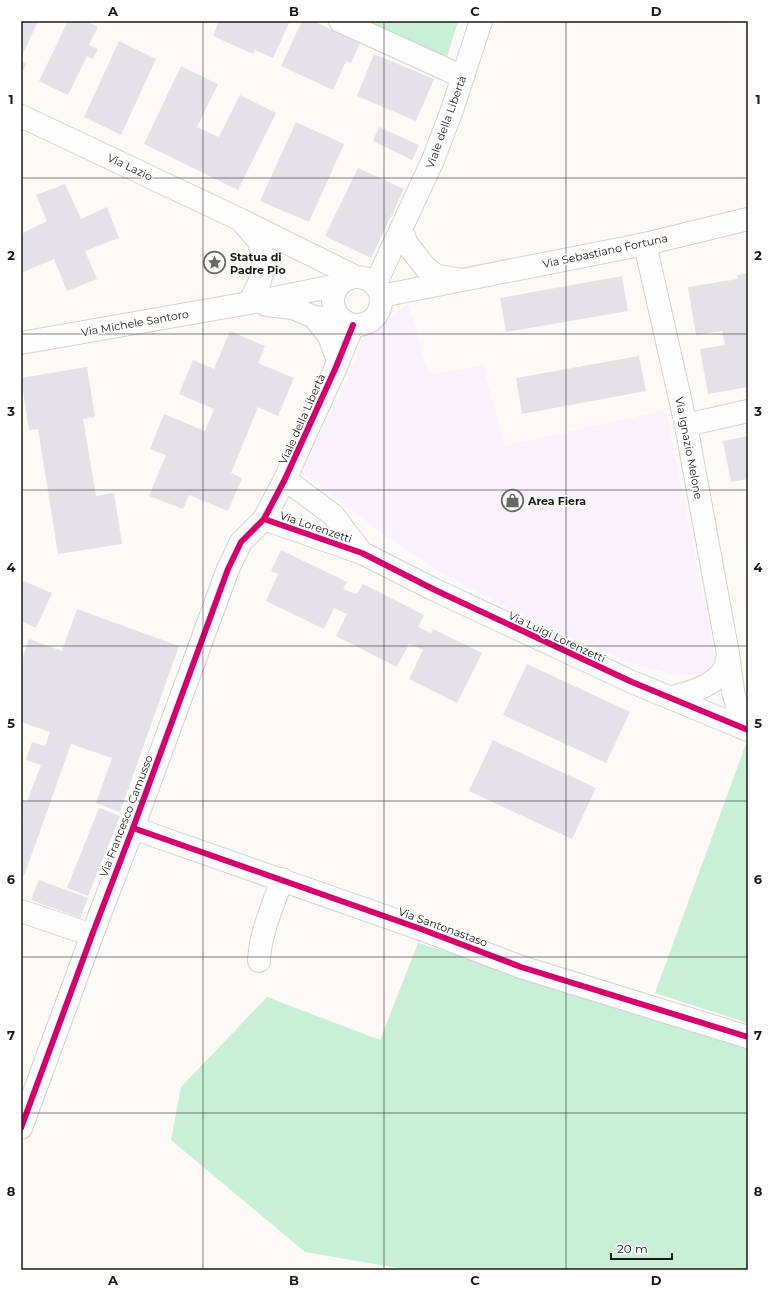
<svg xmlns="http://www.w3.org/2000/svg" width="769" height="1291" font-family="Montserrat,sans-serif">
  <style>
    .commercial { fill: #f9f1fb }
    .green { fill: #c8f0d7 }
    .building { fill: #e5e2e7 }
    .lines { fill: none; stroke-linecap: round; stroke-linejoin: round }
    .minor-casing { stroke: #d5d2cf; stroke-width: 24 }
    .minor { stroke: #fffefe; stroke-width: 22 }
    .cycleway-casing { stroke: #fff; stroke-width: 8 }
    .cycleway { stroke: #d6006c; stroke-width: 6 }
    .grid { fill: none; stroke: #1c1816; stroke-width: 1; stroke-opacity: 0.55 }
    .labels { text-anchor: middle; dominant-baseline: central; stroke-width: 3; stroke-linejoin: round; paint-order: stroke }
    .street-label { font-size: 11px; fill: #1c1816; stroke: #fff }
    .poi-label { font-size: 11px; font-weight: bold; fill: #1c1816; stroke: #fff; text-anchor: start }
    .neatline { fill: none; stroke: #1c1816; stroke-width: 1.5 }
    .grid-label { font-size: 13px; text-anchor: middle; font-weight: bold; fill: #1c1816 }
  </style>
  <rect width="100%" height="100%" fill="#fcf9f7"/>
  <path class="commercial" d="M408,303L429,375L483,365L505,446L666,410L715,659L707,672L690,675L673,674L640,666L537,623L441,573L378,530L302,472L349,377L362,340L376,326L389,320Z"/>
  <g class="green">
    <path d="M362,21H458L446,60Z"/>
    <path d="M747,741L748,742V1023L655,993Z"/>
    <path d="M418,943L647,1014L748,1048V1270H410L305,1252L171,1140L181,1087L267,997L380,1040Z"/>
  </g>
  <g class="building">
    <path d="M21,21H38L21,58Z"/>
    <path d="M68,21H86L98,27L89,45L98,49L93,59L87,56L68,95L39,81Z"/>
    <path d="M219,21H290L273,58L255,50L253,54L213,36Z"/>
    <path d="M302,21H313L360,43L351,63L346,61L333,90L281,66Z"/>
    <path d="M119,41L156,59L121,135L84,117Z"/>
    <path d="M374,54L434,79L416,121L357,96Z"/>
    <path d="M21,61L26,64L21,76Z"/>
    <path d="M181,66L218,84L197,127L219,137L240,95L276,113L238,190L144,144Z"/>
    <path d="M296,122L344,144L309,222L260,201Z"/>
    <path d="M379,127L419,145L412,160L373,141Z"/>
    <path d="M358,168L404,189L371,258L325,236Z"/>
    <path d="M65,184L81,219L107,207L119,238L85,251L97,279L67,291L54,259L21,273V234L47,221L36,195Z"/>
    <path d="M748,273V319H746L748,333V387L708,394L700,349L725,345L722,331L696,335L688,287L738,279L737,275Z"/>
    <path d="M622,276L628,311L506,332L500,298Z"/>
    <path d="M230,331L265,346L258,363L294,378L278,416L258,407L231,473L242,478L228,511L189,495L183,509L149,496L166,455L150,449L164,414L205,431L214,409L179,394L193,360L214,369Z"/>
    <path d="M639,356L646,391L522,414L516,378Z"/>
    <path d="M87,367L95,417L83,419L96,496L114,493L122,544L58,554L38,429L29,430L21,378Z"/>
    <path d="M748,436V479L731,482L723,441Z"/>
    <path d="M281,550L347,582L343,589L357,594L363,584L424,615L418,627L431,633L433,629L482,653L457,703L409,679L423,650L409,644L397,667L336,636L347,614L334,608L324,629L266,601L278,574L271,571Z"/>
    <path d="M21,580L52,593L36,628L21,621Z"/>
    <path d="M77,609L179,646L120,812L96,803L112,758L71,744L24,876L21,875V826L23,821H21V800L27,802L41,765L26,760L32,742L45,746L50,732L21,722V662L29,639L62,651Z"/>
    <path d="M527,664L630,712L606,763L503,715Z"/>
    <path d="M493,740L596,788L572,839L469,791Z"/>
    <path d="M99,808L120,816L88,896L67,888Z"/>
    <path d="M39,880L88,898L80,918L31,900Z"/>
  </g>
  <g class="lines">
    <defs>
      <g id="minor">
        <path d="M340,21L463,77"/>
        <path d="M21,116L239,219L356,277"/>
        <path d="M243,223L259,241L264,261L260,281L249,303"/>
        <path d="M401,229L407,244L425,267L437,276L457,279"/>
        <path d="M645,244L686,425L728,654L733,691L743,728"/>
        <circle cx="357" cy="301" r="24"/>
        <path d="M375,285L433,160L452,110L481,21"/>
        <path d="M381,296L645,244L748,219"/>
        <path d="M266,305L293,308L314,317L344,321"/>
        <path d="M314,317L329,336L338,361"/>
        <path d="M21,343L249,303L339,285"/>
        <path d="M686,425L748,411"/>
        <path d="M285,479L333,515L362,553"/>
        <path d="M264,519L362,553L435,590L632,682L748,730"/>
        <path d="M671,698C689,692 714,687 724,669C727,665 727,658 728,654"/>
        <path d="M133,828L421,929L521,967L748,1037"/>
        <path d="M21,911L92,935"/>
        <path d="M259,961C260,933 273,906 282,879"/>
        <path d="M21,1128L92,935L133,828L228,569L241,542L264,519L285,479L336,367L353,325"/>
      </g>
    </defs>
    <use href="#minor" class="minor-casing"/>
    <use href="#minor" class="minor"/>
    <defs>
      <g id="cycleway">
        <path d="M264,519L362,553L435,590L632,682L748,730"/>
        <path d="M133,828L421,929L521,967L748,1037"/>
        <path d="M21,1128L92,935L133,828L228,569L241,542L264,519L285,479L336,367L353,325"/>
      </g>
    </defs>
    <use href="#cycleway" class="cycleway-casing"/>
    <use href="#cycleway" class="cycleway"/>
  </g>
  <path class="grid" d="M203,21V1270M384,21V1270M566,21V1270M21,178H748M21,334H748M21,490H748M21,646H748M21,801H748M21,957H748M21,1113H748"/>
  <defs>
    <symbol id="sight-ring" viewBox="-11 -11 22 22"><circle r="9.5" fill="#fff" stroke="#6a6765" stroke-width="1.5"/><path d="M0-6L1.8-2.2L6-1.7L2.9 1.2L3.7 5.4L0 3.3L-3.7 5.4L-2.9 1.2L-6-1.7L-1.8-2.2Z" fill="#6a6765"/></symbol>
    <symbol id="shop-ring" viewBox="-11 -11 22 22"><circle r="9.5" fill="#fff" stroke="#6a6765" stroke-width="1.5"/><path d="M-5-2.5h2.3a2.7 3.5 0 0 1 5.4 0H5L5.5 6h-11ZM-1.5-2.5h3a1.5 2.3 0 0 0-3 0Z" fill="#6a6765"/></symbol>
  </defs>
  <g fill-rule="evenodd">
    <use href="#sight-ring" x="202" y="250" width="25" height="25"/>
    <use href="#shop-ring" x="500" y="488" width="25" height="25"/>
  </g>
  <g class="labels">
    <g class="street-label">
      <text transform="translate(446 122) rotate(-70)">Viale della Libertà</text>
      <text transform="translate(130 167) rotate(25)">Via Lazio</text>
      <text transform="translate(605 251) rotate(-12)">Via Sebastiano Fortuna</text>
      <text transform="translate(135 323) rotate(-10)">Via Michele Santoro</text>
      <text transform="translate(302 419) rotate(-66)">Viale della Libertà</text>
      <text transform="translate(689 448) rotate(79)">Via Ignazio Melone</text>
      <text transform="translate(316 527) rotate(19)">Via Lorenzetti</text>
      <text transform="translate(557 637) rotate(25)">Via Luigi Lorenzetti</text>
      <text transform="translate(126 816) rotate(-69)">Via Francesco Camusso</text>
      <text transform="translate(443 927) rotate(20)">Via Santonastaso</text>
    </g>
    <g class="poi-label">
      <text x="230" y="257">Statua di<tspan x="230" dy="13">Padre Pio</tspan></text>
      <text x="528" y="501">Area Fiera</text>
    </g>
  </g>
  <rect width="769" height="1291" fill="none" stroke="#ffffff" stroke-width="44"/>
  <path d="M611 1253v6h61v-6" fill="none" stroke="#1c1816" stroke-width="2"/>
  <text x="617" y="1253" font-size="12" fill="#1c1816" stroke="#ffffff" stroke-width="3" paint-order="stroke">20 m</text>
  <rect x="22" y="22" width="725" height="1247" class="neatline"/>
  <g class="grid-label">
    <text x="113" y="16">A</text>
    <text x="294" y="16">B</text>
    <text x="475" y="16">C</text>
    <text x="656" y="16">D</text>
    <text x="11" y="104">1</text>
    <text x="758" y="104">1</text>
    <text x="11" y="260">2</text>
    <text x="758" y="260">2</text>
    <text x="11" y="416">3</text>
    <text x="758" y="416">3</text>
    <text x="11" y="572">4</text>
    <text x="758" y="572">4</text>
    <text x="11" y="728">5</text>
    <text x="758" y="728">5</text>
    <text x="11" y="884">6</text>
    <text x="758" y="884">6</text>
    <text x="11" y="1040">7</text>
    <text x="758" y="1040">7</text>
    <text x="11" y="1196">8</text>
    <text x="758" y="1196">8</text>
    <text x="113" y="1285">A</text>
    <text x="294" y="1285">B</text>
    <text x="475" y="1285">C</text>
    <text x="656" y="1285">D</text>
  </g>
</svg>
